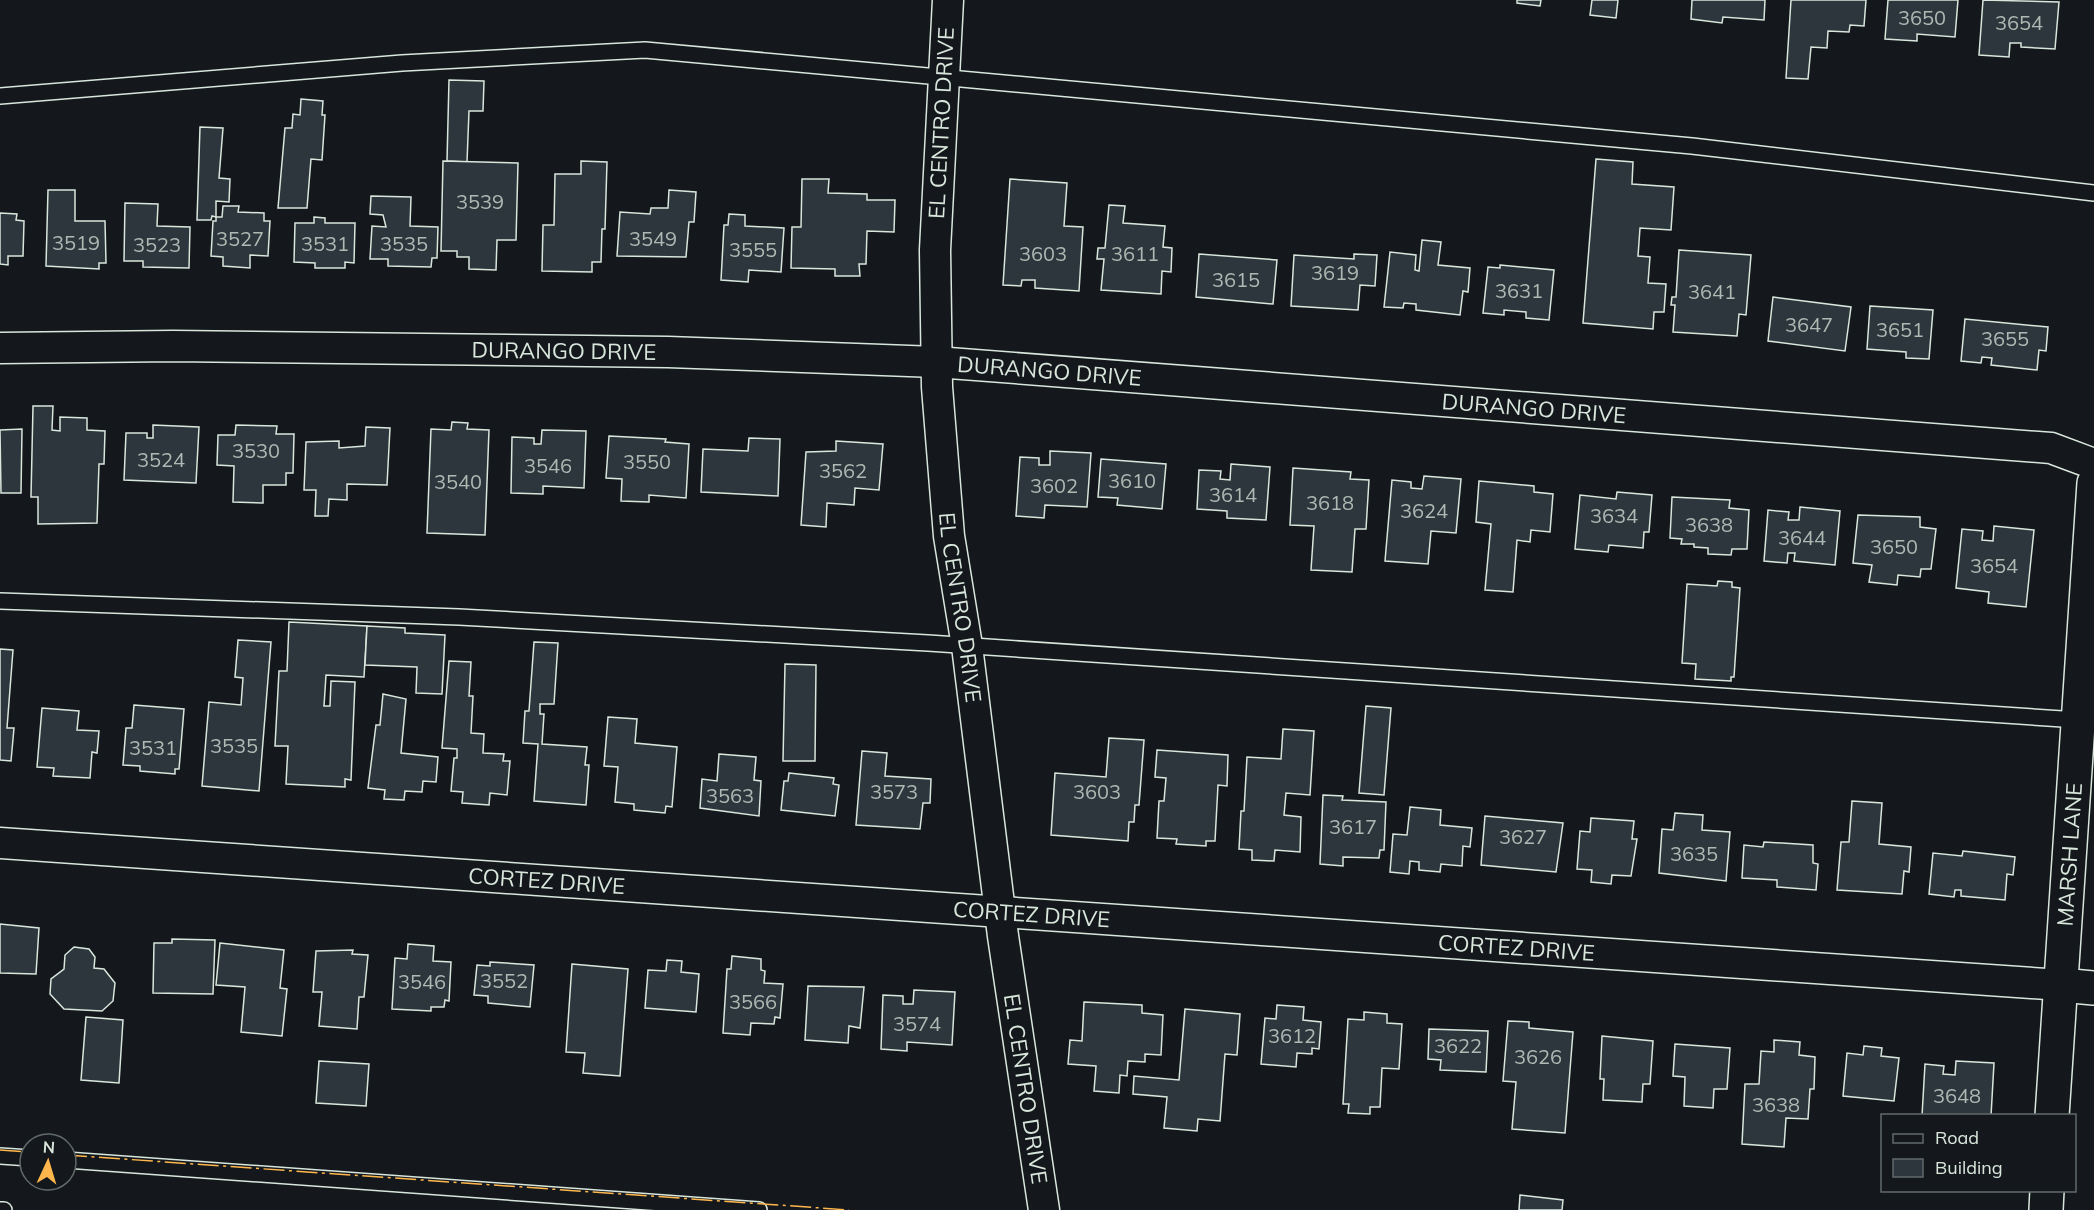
<svg xmlns="http://www.w3.org/2000/svg" width="2094" height="1210" font-family="Mulish,sans-serif">
  <style>
    .building { fill: #2c363c; stroke: #d8e6dc; stroke-width: 1.5 }
    .lines { fill: none; stroke-linecap: round; stroke-linejoin: round }
    .lane-casing { stroke: #d8e6dc; stroke-width: 18 }
    .street-casing { stroke: #d8e6dc; stroke-width: 33 }
    .secondary-casing { stroke: #d8e6dc; stroke-width: 36 }
    .lane { stroke: #14181c; stroke-width: 15 }
    .street { stroke: #14181c; stroke-width: 30 }
    .secondary { stroke: #14181c; stroke-width: 33 }
    .power { stroke: #ffb74d; stroke-width: 1.5; stroke-dasharray: 21 4.5 3 4.5; stroke-linecap: butt }
    .labels { text-anchor: middle; dominant-baseline: central; stroke-width: 4.5; stroke-linejoin: round; paint-order: stroke }
    .number-label { font-size: 20px; fill: #adbab4 }
    .street-label { font-size: 22px; fill: #d8e6dc; stroke: #14181c }
  </style>
  <rect width="100%" height="100%" fill="#14181c"/>
  <g class="building">
    <path d="M1517,0H1541L1540,6L1517,3Z"/>
    <path d="M1592,0H1618L1616,18L1590,15Z"/>
    <path d="M1692,0H1765L1764,20L1723,17L1722,23L1691,19Z"/>
    <path d="M1791,0H1866L1864,26L1850,25L1849,32L1828,31L1827,48L1811,47L1808,79L1786,78Z"/>
    <path d="M1888,0H1958L1955,37L1917,34V41L1885,39Z"/>
    <path d="M1983,0L2059,2L2055,49L2021,47V43H2010L2009,57L1979,55Z"/>
    <path d="M449,80L484,81L483,111H469L467,162L447,161Z"/>
    <path d="M301,99L323,101L322,115H325L322,160L311,159L307,208H278L285,128H292L293,114L300,115Z"/>
    <path d="M200,127L223,128L219,178L230,179L229,202L216,201V217L212,216L211,220H197Z"/>
    <path d="M1596,159L1633,162L1632,184L1674,187L1671,230L1640,228L1638,256L1650,257L1648,283L1666,284L1664,312H1654L1653,329L1583,323Z"/>
    <path d="M443,161L518,163L516,240H497L496,270L469,269V257H457V251H441Z"/>
    <path d="M581,161L607,162L605,229H602L601,262H592V272L542,271L543,225H554L555,174H581Z"/>
    <path d="M802,179H829L828,193L867,194V200H895L894,232L867,231L866,264H859L860,276H835V269L791,268L792,227H801Z"/>
    <path d="M1010,179L1067,183L1064,226L1083,227L1079,291L1035,288V280H1022L1021,286L1003,285Z"/>
    <path d="M48,190H75V221H105L106,263H99V269L46,266Z"/>
    <path d="M669,190L696,192L694,222H689L686,257L617,256L620,212L650,214L651,208H668Z"/>
    <path d="M371,196L411,197L410,226L438,227L437,258H432L431,267L388,266V259H370L372,226L386,227L383,215L370,214Z"/>
    <path d="M125,203L158,204L157,226L190,227L189,268L143,267V261H124Z"/>
    <path d="M1109,205L1125,206L1123,223L1165,226L1163,247L1172,248L1171,272L1162,271L1161,294L1101,290L1104,259H1097L1098,248H1105Z"/>
    <path d="M223,206H239L238,212L264,213V221H270L268,256L250,255V268L223,266V257L211,256L213,221H216V217H222Z"/>
    <path d="M0,213L17,214L16,220L24,221L23,256H8V265L0,264Z"/>
    <path d="M729,214L745,215V226L784,228L781,272L749,270L748,282L721,280L724,225H728Z"/>
    <path d="M314,217L325,218V223H355L354,263L345,262V268H315V263L294,262L295,223H314Z"/>
    <path d="M1422,240L1441,242L1438,265L1470,268L1468,292L1463,291L1460,315L1416,310V304L1404,303L1403,308L1384,307L1390,252L1416,255L1415,270L1419,271Z"/>
    <path d="M1679,250L1751,255L1746,315L1739,314L1737,336L1673,332L1675,305H1671L1672,297H1676Z"/>
    <path d="M1199,254L1277,260L1273,304L1196,297Z"/>
    <path d="M1354,254L1377,255L1375,286L1360,285L1358,310L1291,306L1294,255L1354,259Z"/>
    <path d="M1500,265L1554,270L1549,320L1526,318V312L1504,310V315L1483,313L1488,267L1500,268Z"/>
    <path d="M1773,297L1851,307L1845,351L1768,341Z"/>
    <path d="M1870,306L1933,310L1929,359L1906,358V352L1867,349Z"/>
    <path d="M1965,319L2048,327L2046,351L2039,350L2037,370L1991,365L1992,358L1982,357L1981,363L1961,361Z"/>
    <path d="M33,406H53L52,430L60,431V417L87,418V430L105,431L104,464H99L97,523L38,524V497H31Z"/>
    <path d="M452,422L468,423L467,429L489,430L485,535L427,533L431,429L451,430Z"/>
    <path d="M153,425L199,427L196,483L124,480L126,433H147V438H153Z"/>
    <path d="M236,425L277,426L276,434H294L293,473H286V485H263V503L233,502L234,466L217,465L218,435H235Z"/>
    <path d="M366,427L390,428L387,485L347,484V500L329,499L328,516H315L316,490H304L306,442L339,441V448L365,446Z"/>
    <path d="M22,429L21,493H1L0,430Z"/>
    <path d="M542,430L586,431L584,488L543,486V494L511,493L512,437L534,438V444H541Z"/>
    <path d="M609,436L666,439L665,442L689,444L686,498L649,495V502L621,501L622,479L606,478Z"/>
    <path d="M749,438L780,439L778,496L701,492L703,449L748,451Z"/>
    <path d="M836,441L883,444L879,490L855,488L854,505L827,503L826,527L801,525L806,452L836,451Z"/>
    <path d="M1050,451L1091,453L1087,507L1045,505L1044,518L1016,516L1020,457L1039,458V465H1050Z"/>
    <path d="M1101,459L1166,464L1162,509L1117,505L1118,498L1098,497Z"/>
    <path d="M1231,464L1270,467L1266,520L1227,518V511L1197,509L1199,470L1221,471L1220,479L1230,480Z"/>
    <path d="M1293,468L1351,472L1350,479L1369,480L1366,529H1355L1352,572L1311,570L1314,526L1290,525Z"/>
    <path d="M1424,476L1461,479L1456,533L1431,531L1428,564L1385,561L1392,480L1411,482V488L1422,489Z"/>
    <path d="M1479,481L1534,486V492L1553,494L1550,532L1531,530L1530,542L1517,540L1513,592L1485,590L1491,524L1476,522Z"/>
    <path d="M1617,492L1652,495L1649,532H1644L1643,548L1609,545L1608,552L1575,549L1580,495L1616,499Z"/>
    <path d="M1672,497L1730,500L1729,508L1749,510L1747,549H1732L1731,555L1708,554V548L1694,547V544H1681L1682,539L1670,538Z"/>
    <path d="M1800,507L1840,511L1835,565L1794,561L1795,553H1788L1787,563L1764,561L1768,510L1789,512L1788,520H1799Z"/>
    <path d="M1858,515L1920,517V527L1936,529L1931,569H1921L1920,577L1898,575L1897,585L1869,582L1872,565L1853,563Z"/>
    <path d="M1994,526L2034,530L2026,607L1988,603L1989,592L1956,588L1962,529L1983,531L1982,540L1993,541Z"/>
    <path d="M1718,581L1732,582V587L1740,588L1734,677H1731V681L1695,679L1696,664L1682,663L1687,584L1717,586Z"/>
    <path d="M289,622L367,626L364,677L326,675L324,706H330L331,681L355,682L351,780L345,779V787L286,784L288,746H275L279,671H287Z"/>
    <path d="M367,626L405,628V633L445,635L442,694L416,693L417,667L365,665Z"/>
    <path d="M238,640L271,642L259,791L202,786L209,702L241,705L243,678L235,677Z"/>
    <path d="M534,642L558,643L554,704H540V714H544L542,744L587,747L585,765H589L586,805L534,801L538,744L523,743L525,711H529Z"/>
    <path d="M0,649L13,650L7,728H14L11,761L0,760Z"/>
    <path d="M449,661L471,662L469,696H473L471,733L484,734L483,753L504,754L503,761H510L507,795L490,793L489,805L462,803L463,792L451,791L454,758H457V749L442,748Z"/>
    <path d="M785,664L816,665L815,761H783Z"/>
    <path d="M383,694L406,699L401,753L438,757L436,782L423,781L422,792L405,791L404,800L384,799L385,790L368,788L376,725H380Z"/>
    <path d="M134,705L184,709L179,769H175V774L140,771V766L123,765L126,728H132Z"/>
    <path d="M1366,706L1391,708L1384,795L1359,793Z"/>
    <path d="M42,708L79,711L77,730L99,731L97,753L92,752L90,778L53,776L54,768L37,767Z"/>
    <path d="M608,717L637,719L635,743L677,747L672,807L666,806L665,813L634,810V804L615,802L618,767L604,766Z"/>
    <path d="M1283,729L1314,731L1310,795L1286,793L1284,815L1301,817L1300,852L1275,850L1274,861L1252,860V850L1239,849L1241,811H1244L1247,757L1281,759Z"/>
    <path d="M1109,738L1144,740L1139,805H1135L1134,822H1129L1128,841L1051,835L1055,773L1106,777Z"/>
    <path d="M1157,750L1228,755L1227,786L1218,785L1215,841H1206V846L1176,844L1177,839L1157,838L1159,801H1164L1166,778L1155,777Z"/>
    <path d="M862,751L887,753L885,776L931,779L930,803H923L920,829L856,825Z"/>
    <path d="M719,754L756,757L754,780L761,781L759,816L700,808L702,779L717,781Z"/>
    <path d="M789,773L834,778L833,784L839,785L835,816L781,810L784,781H788Z"/>
    <path d="M1323,795L1343,796L1342,800L1386,802L1384,850H1380L1379,858L1343,857V866L1320,864Z"/>
    <path d="M1852,801L1882,803L1879,844L1911,847L1909,872L1904,871L1902,894L1837,890L1841,842H1849Z"/>
    <path d="M1410,807L1441,810L1440,825L1472,828L1470,847L1463,846L1462,866L1441,864L1440,872L1419,870V862L1410,861L1409,874L1390,872L1393,834L1407,835Z"/>
    <path d="M1675,813L1703,815L1702,830L1730,832L1726,881L1659,873L1662,829L1673,830Z"/>
    <path d="M1485,816L1563,823L1556,872L1481,865Z"/>
    <path d="M1591,818L1634,821L1632,839H1637L1631,876L1612,875L1611,884L1591,882L1592,870L1577,869L1580,831L1590,832Z"/>
    <path d="M1764,842L1813,845V863L1818,864L1816,890L1777,887V880L1742,878L1744,845L1763,847Z"/>
    <path d="M1963,851L2015,857L2013,875L2007,874L2005,900L1961,896V890H1955L1954,897L1929,894L1933,853L1962,856Z"/>
    <path d="M0,924L39,928L36,974L0,973Z"/>
    <path d="M172,939L215,940L213,994L153,993L154,943H172Z"/>
    <path d="M220,943L284,950L280,988L287,989L282,1036L241,1032L245,987L216,985Z"/>
    <path d="M408,944L434,946L433,961L451,962L449,1001L445,1000L444,1007H431V1011L392,1009L395,958L407,959Z"/>
    <path d="M74,947L89,949L95,957L94,968L104,969L115,983L113,1001L102,1011L64,1009L50,994L51,979L64,969L65,955Z"/>
    <path d="M353,950L352,954L368,955L364,997H359L357,1029L319,1026L322,992H313L316,951Z"/>
    <path d="M732,956L761,959V970L765,971L764,983L783,984L780,1018L775,1017L774,1024L751,1023L750,1035L723,1033L727,969H731Z"/>
    <path d="M667,960L682,961L681,972L699,974L696,1012L645,1008L648,970L666,971Z"/>
    <path d="M490,962L534,965L530,1007L488,1003V996L474,995L477,965L490,966Z"/>
    <path d="M572,964L628,969L620,1076L583,1073L585,1053L566,1052Z"/>
    <path d="M808,986L864,987L860,1028L849,1026L848,1043L805,1040Z"/>
    <path d="M914,990L955,992L952,1045L907,1042V1051L881,1049L883,995L903,996V1004H913Z"/>
    <path d="M1084,1002L1142,1005V1013L1163,1015L1161,1055L1145,1054V1062L1128,1061L1127,1076L1120,1075L1119,1093L1094,1091L1096,1066L1068,1064L1070,1040L1082,1041Z"/>
    <path d="M1277,1005L1304,1007L1303,1020L1321,1022L1319,1049L1312,1048V1054L1297,1053L1296,1067L1261,1064L1265,1018L1276,1019Z"/>
    <path d="M1185,1009L1240,1014L1237,1055L1225,1054L1220,1121L1198,1119L1197,1131L1164,1128L1167,1097L1133,1094L1134,1076L1179,1080Z"/>
    <path d="M1364,1012L1387,1014V1023L1402,1024L1399,1069L1382,1068L1380,1107H1370V1114L1348,1113L1349,1104H1343L1348,1019L1364,1020Z"/>
    <path d="M86,1017L123,1020L119,1083L81,1080Z"/>
    <path d="M1508,1021L1529,1022V1028L1573,1032L1565,1133L1512,1129L1516,1082L1503,1081Z"/>
    <path d="M1429,1029L1488,1031L1486,1072L1440,1070L1441,1060L1428,1059Z"/>
    <path d="M1602,1036L1653,1041L1650,1084H1643L1642,1102L1603,1100L1604,1079H1600Z"/>
    <path d="M1774,1040L1800,1042L1799,1055L1815,1057L1814,1089H1810L1808,1119L1786,1118L1784,1147L1742,1144L1745,1084H1759L1761,1051L1774,1052Z"/>
    <path d="M1675,1044L1730,1048L1727,1089H1714L1713,1108L1684,1106L1685,1077L1673,1076Z"/>
    <path d="M1864,1046L1882,1048L1881,1056L1899,1058L1894,1101L1843,1096L1847,1053L1863,1055Z"/>
    <path d="M319,1061L369,1064L366,1106L316,1103Z"/>
    <path d="M1956,1061L1994,1063L1991,1116H1922L1925,1064L1944,1066L1943,1074L1955,1075Z"/>
    <path d="M1520,1195L1563,1200L1562,1210H1519Z"/>
  </g>
  <g class="lines">
    <defs>
      <g id="lane">
        <path d="M0,96L402,63L645,50L1692,146L2094,193"/>
        <path d="M0,601L459,617L928,643L2078,720"/>
        <path d="M0,1156L30,1158"/>
        <path d="M66,1160L759,1210"/>
        <path d="M0,1210H4"/>
      </g>
      <g id="street">
        <path id="s1" d="M948,0L935,250L937,387L949,536L967,646L1003,936L1044,1210"/>
        <path id="s2" d="M0,348L173,346L668,352L936,362L2051,448L2094,464"/>
        <path id="s3" d="M0,843L2061,985"/>
      </g>
      <g id="secondary">
        <path d="M2061,985L2094,988"/>
        <path id="s4" d="M2052,1116L2094,483"/>
        <path d="M2046,1210L2047,1190"/>
      </g>
    </defs>
    <use href="#lane" class="lane-casing"/>
    <use href="#street" class="street-casing"/>
    <use href="#secondary" class="secondary-casing"/>
    <use href="#lane" class="lane"/>
    <use href="#street" class="street"/>
    <use href="#secondary" class="secondary"/>
    <g class="power">
      <path d="M0,1150L30,1152"/>
      <path d="M66,1155L849,1210"/>
    </g>
  </g>
  <g class="labels">
    <g class="number-label">
      <text x="1922" y="17">3650</text>
      <text x="2019" y="22">3654</text>
      <text x="480" y="201">3539</text>
      <text x="240" y="238">3527</text>
      <text x="653" y="238">3549</text>
      <text x="76" y="242">3519</text>
      <text x="325" y="243">3531</text>
      <text x="404" y="243">3535</text>
      <text x="157" y="244">3523</text>
      <text x="753" y="249">3555</text>
      <text x="1043" y="253">3603</text>
      <text x="1135" y="253">3611</text>
      <text x="1335" y="272">3619</text>
      <text x="1236" y="279">3615</text>
      <text x="1519" y="290">3631</text>
      <text x="1712" y="291">3641</text>
      <text x="1809" y="324">3647</text>
      <text x="1900" y="329">3651</text>
      <text x="2005" y="338">3655</text>
      <text x="256" y="450">3530</text>
      <text x="161" y="459">3524</text>
      <text x="647" y="461">3550</text>
      <text x="548" y="465">3546</text>
      <text x="843" y="470">3562</text>
      <text x="1132" y="480">3610</text>
      <text x="458" y="481">3540</text>
      <text x="1054" y="485">3602</text>
      <text x="1233" y="494">3614</text>
      <text x="1330" y="502">3618</text>
      <text x="1424" y="510">3624</text>
      <text x="1614" y="515">3634</text>
      <text x="1709" y="524">3638</text>
      <text x="1802" y="537">3644</text>
      <text x="1894" y="546">3650</text>
      <text x="1994" y="565">3654</text>
      <text x="234" y="745">3535</text>
      <text x="153" y="747">3531</text>
      <text x="894" y="791">3573</text>
      <text x="1097" y="791">3603</text>
      <text x="730" y="795">3563</text>
      <text x="1353" y="826">3617</text>
      <text x="1523" y="836">3627</text>
      <text x="1694" y="853">3635</text>
      <text x="504" y="980">3552</text>
      <text x="422" y="981">3546</text>
      <text x="753" y="1001">3566</text>
      <text x="917" y="1023">3574</text>
      <text x="1292" y="1035">3612</text>
      <text x="1458" y="1045">3622</text>
      <text x="1538" y="1056">3626</text>
      <text x="1957" y="1095">3648</text>
      <text x="1776" y="1104">3638</text>
    </g>
    <g class="street-label">
      <text transform="translate(941 123) rotate(-87)">EL CENTRO DRIVE</text>
      <text stroke="none"><textPath href="#s2" startOffset="564">DURANGO DRIVE</textPath></text>
      <text stroke="none"><textPath href="#s2" startOffset="1050">DURANGO DRIVE</textPath></text>
      <text stroke="none"><textPath href="#s2" startOffset="1536">DURANGO DRIVE</textPath></text>
      <text stroke="none"><textPath href="#s1" startOffset="609">EL CENTRO DRIVE</textPath></text>
      <text stroke="none"><textPath href="#s4" startOffset="262">MARSH LANE</textPath></text>
      <text stroke="none"><textPath href="#s3" startOffset="548">CORTEZ DRIVE</textPath></text>
      <text stroke="none"><textPath href="#s3" startOffset="1034">CORTEZ DRIVE</textPath></text>
      <text stroke="none"><textPath href="#s3" startOffset="1520">CORTEZ DRIVE</textPath></text>
      <text stroke="none"><textPath href="#s1" startOffset="1095">EL CENTRO DRIVE</textPath></text>
    </g>
  </g>
  <rect x="1881" y="1114" width="195" height="78" fill="#14181c" stroke="#626a69" stroke-width="1.5"/>
  <rect x="1893" y="1134" width="30" height="9" fill="#14181c" stroke="#626a69" stroke-width="1.5"/>
  <text x="1935" y="1144" font-size="18" fill="#d8e6dc">Road</text>
  <rect x="1893" y="1159" width="30" height="18" fill="#2c363c" stroke="#626a69" stroke-width="1.5"/>
  <text x="1935" y="1174" font-size="18" fill="#d8e6dc">Building</text>
  <g transform="translate(48 1162) rotate(4)"><circle r="28" fill="#14181c" stroke="#626a69" stroke-width="1.5"/>
  <path d="M0-4.5L10 22L0 15L-10 22Z" fill="#ffb74d"/>
  <text y="-9" font-size="16" font-weight="bold" text-anchor="middle" fill="#d8e6dc">N</text>
  </g>
</svg>
